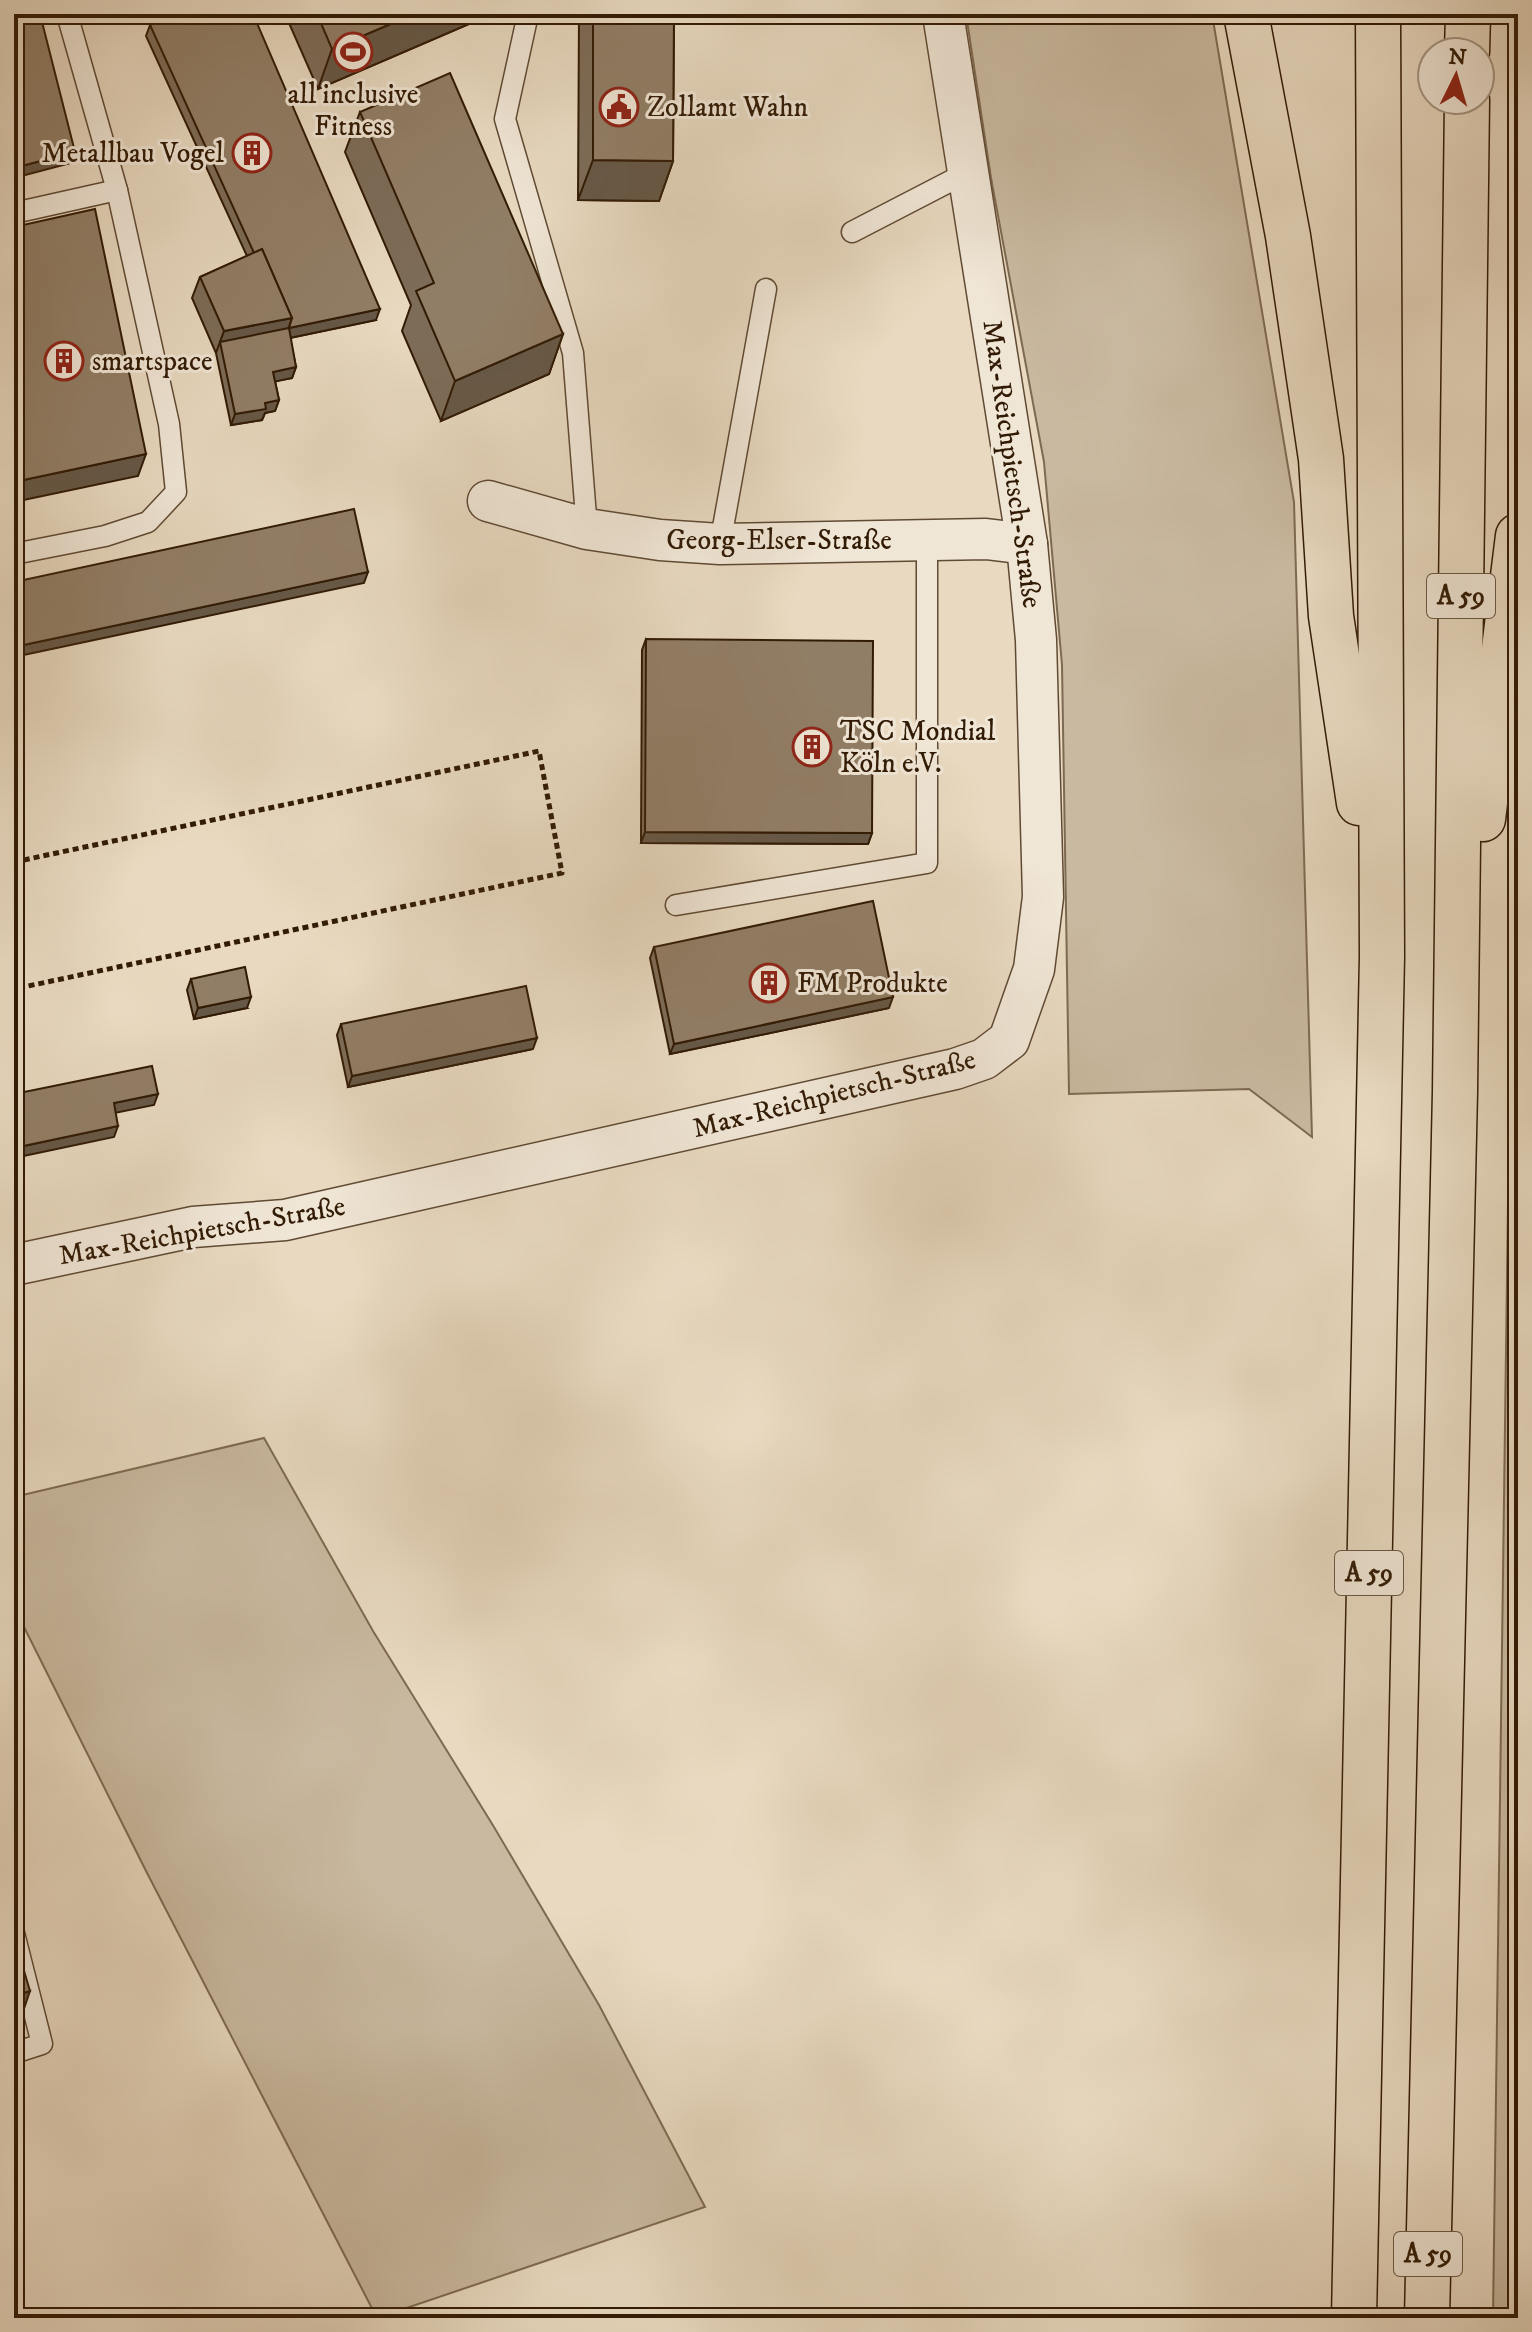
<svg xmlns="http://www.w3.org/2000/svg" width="1532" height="2332" font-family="'IM FELL DW Pica',serif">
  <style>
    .green { fill: #c9b9a0; stroke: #7e6a52; stroke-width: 2 }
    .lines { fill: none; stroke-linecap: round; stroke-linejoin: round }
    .service-casing { stroke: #604a34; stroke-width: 23 }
    .minor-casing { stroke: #604a34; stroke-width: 43 }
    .motorway-casing { stroke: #321b05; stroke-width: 47 }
    .path { stroke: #321b05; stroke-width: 5; stroke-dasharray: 6 4; stroke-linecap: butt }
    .service { stroke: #f0e6d6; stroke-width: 20 }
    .minor { stroke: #f0e6d6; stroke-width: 40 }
    .motorway { stroke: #e8d9c0; stroke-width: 44 }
    .wall { fill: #7d6c58; stroke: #321b05; stroke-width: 2 }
    .shaded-wall { fill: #665847; stroke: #321b05; stroke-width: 2 }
    .building { fill: #917e66; stroke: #321b05; stroke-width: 2 }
    .labels { text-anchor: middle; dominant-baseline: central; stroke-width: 6; stroke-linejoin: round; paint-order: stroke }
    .shield { fill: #f0e6d6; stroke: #6b5844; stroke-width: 2 }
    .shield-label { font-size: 26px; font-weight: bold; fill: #321b05 }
    .poi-label { font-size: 28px; fill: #321b05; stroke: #f0e6d6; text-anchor: start }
    .street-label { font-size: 28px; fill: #321b05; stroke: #f0e6d6 }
  </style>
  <rect width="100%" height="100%" fill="#e8d9c0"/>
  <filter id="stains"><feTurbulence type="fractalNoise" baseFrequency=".0025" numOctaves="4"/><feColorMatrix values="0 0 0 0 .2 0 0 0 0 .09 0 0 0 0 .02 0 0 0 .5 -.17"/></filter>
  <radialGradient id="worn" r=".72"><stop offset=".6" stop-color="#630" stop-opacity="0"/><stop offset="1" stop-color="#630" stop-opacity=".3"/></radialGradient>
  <g class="green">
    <path d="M966,14H1212L1294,502L1312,1137L1249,1089L1069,1094L1062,665L1044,462L991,178Z"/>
    <path d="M1518,894V2318H1493L1511,979Z"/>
    <path d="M264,1438L373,1631L494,1827L599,2005L705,2207L377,2318L146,1871L14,1607V1497Z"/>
  </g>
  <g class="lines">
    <defs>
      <g id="service">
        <path d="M528,14L505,119L573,353L587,529"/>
        <path d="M14,213L117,190"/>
        <path d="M852,232L968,172"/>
        <path d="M720,544L766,289"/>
        <path d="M14,554L105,536L148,522L176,492L169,424L117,190L67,14"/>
        <path d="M676,905L927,863V540"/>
        <path d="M14,2053L42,2044L14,1933"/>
      </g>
      <g id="minor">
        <path d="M488,501L587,529L660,540L720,544L986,539L1027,544"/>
        <path d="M14,1265L193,1227L285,1220L955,1069L984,1059L1009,1040L1034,969L1043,897L1036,640L1027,544L943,14"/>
      </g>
      <g id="motorway">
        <path d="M1246,14L1288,236L1321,459L1331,616L1359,803"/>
        <path d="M1467,52L1468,14"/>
        <path d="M1483,819L1518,536"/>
        <path d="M1354,2318L1382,956L1378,14"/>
        <path d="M1427,2318L1455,1092L1467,100"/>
      </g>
    </defs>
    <use href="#service" class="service-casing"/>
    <use href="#minor" class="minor-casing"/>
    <use href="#motorway" class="motorway-casing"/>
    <path class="path" d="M14,862L539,751L562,873L14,989"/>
    <use href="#service" class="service"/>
    <use href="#minor" class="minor"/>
    <use href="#motorway" class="motorway"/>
  </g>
  <g class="wall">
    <path d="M285,14H492L318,89Z"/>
    <path d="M579,14H674L673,161L659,201L578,200Z"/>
    <path d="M150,25L376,320L290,338L296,367L292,378L275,381L279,400L275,411L265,413L262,420L231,425L216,353L192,298L200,277L247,256L146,36Z"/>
    <path d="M360,112L563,334L549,374L441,421L402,331L411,305L345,152Z"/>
    <path d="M646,639L872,833L868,844L641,843L642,650Z"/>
    <path d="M654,947L889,1008L670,1054L650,958Z"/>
    <path d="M191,979L247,1008L194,1019L187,990Z"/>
    <path d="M341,1024L533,1049L348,1087L337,1035Z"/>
  </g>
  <g class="shaded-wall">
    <path d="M414,14H492L318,89L332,49Z"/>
    <path d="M75,152L71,163L14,178V168Z"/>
    <path d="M593,160L673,161L659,201L578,200Z"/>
    <path d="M380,309L376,320L285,339L289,328Z"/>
    <path d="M292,318L285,339L220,342L216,353L224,331Z"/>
    <path d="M563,334L549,374L441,421L455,381Z"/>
    <path d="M296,367L292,378L269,383L273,372Z"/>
    <path d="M279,400L275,411L265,413L262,420L231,425L235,414L265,403Z"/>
    <path d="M146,454L138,476L14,502V482Z"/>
    <path d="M368,572L364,583L14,657V647Z"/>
    <path d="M645,832L872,833L868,844L641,843Z"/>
    <path d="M251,997L247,1008L194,1019L198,1008Z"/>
    <path d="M893,997L889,1008L670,1054L674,1044Z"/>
    <path d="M537,1038L533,1049L348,1087L352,1076Z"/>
    <path d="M158,1094L154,1105L110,1114L114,1103Z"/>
    <path d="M118,1126L114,1137L14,1158V1148Z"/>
    <path d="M30,1991L16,2032H14V1996Z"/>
  </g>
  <g class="building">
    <path d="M14,14H40L75,152L14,168Z"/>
    <path d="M174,14H253L380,309L289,328L292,318L262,249L254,253L150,25Z"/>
    <path d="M317,14H414L332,49Z"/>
    <path d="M593,14H674L673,161L593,160Z"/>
    <path d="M450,73L563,334L455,381L416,291L434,283L360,112Z"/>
    <path d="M95,209L146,454L14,482V227Z"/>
    <path d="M262,249L292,318L224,331L200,277Z"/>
    <path d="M289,328L296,367L273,372L279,400L265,403L266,409L235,414L220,342Z"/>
    <path d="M354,509L368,572L14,647V582Z"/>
    <path d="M646,639L873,641L872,833L645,832Z"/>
    <path d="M873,901L893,997L674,1044L654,947Z"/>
    <path d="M245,967L251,997L198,1008L191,979Z"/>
    <path d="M526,986L537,1038L352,1076L341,1024Z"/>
    <path d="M152,1066L158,1094L114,1103L118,1126L14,1148V1094Z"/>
    <path d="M14,1937L30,1991L14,1996Z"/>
  </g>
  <defs>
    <symbol id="stadium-ring" viewBox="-11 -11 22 22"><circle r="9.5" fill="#f0e6d6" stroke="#8f2418" stroke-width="1.5"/><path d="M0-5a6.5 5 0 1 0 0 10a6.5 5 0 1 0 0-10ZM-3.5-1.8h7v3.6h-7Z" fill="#8f2418"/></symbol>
    <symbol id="civic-ring" viewBox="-11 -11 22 22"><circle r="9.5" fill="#f0e6d6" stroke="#8f2418" stroke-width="1.5"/><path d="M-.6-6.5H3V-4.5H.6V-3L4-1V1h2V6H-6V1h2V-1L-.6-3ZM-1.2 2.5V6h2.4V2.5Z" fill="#8f2418"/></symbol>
    <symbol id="building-ring" viewBox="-11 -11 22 22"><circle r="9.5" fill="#f0e6d6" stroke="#8f2418" stroke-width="1.5"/><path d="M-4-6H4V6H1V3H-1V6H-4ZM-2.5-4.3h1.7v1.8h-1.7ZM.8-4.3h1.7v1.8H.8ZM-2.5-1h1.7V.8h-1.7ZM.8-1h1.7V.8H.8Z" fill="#8f2418"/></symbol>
  </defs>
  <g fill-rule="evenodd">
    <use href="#stadium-ring" x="331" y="30" width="44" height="44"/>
    <use href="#civic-ring" x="597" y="85" width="44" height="44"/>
    <use href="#building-ring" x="230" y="131" width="44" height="44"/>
    <use href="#building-ring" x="42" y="339" width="44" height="44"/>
    <use href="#building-ring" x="790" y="725" width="44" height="44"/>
    <use href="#building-ring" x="747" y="961" width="44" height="44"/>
  </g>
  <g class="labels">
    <g class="shield">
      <rect x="1427" y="574" width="68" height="44" rx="6"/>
      <rect x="1335" y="1551" width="68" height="44" rx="6"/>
      <rect x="1394" y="2232" width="68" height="44" rx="6"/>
    </g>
    <g class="shield-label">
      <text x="1461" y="596">A 59</text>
      <text x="1369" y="1573">A 59</text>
      <text x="1428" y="2254">A 59</text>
    </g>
    <g class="poi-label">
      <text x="353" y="94" text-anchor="middle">all inclusive<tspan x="353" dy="32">Fitness</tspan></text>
      <text x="647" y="107">Zollamt Wahn</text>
      <text x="224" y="153" text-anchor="end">Metallbau Vogel</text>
      <text x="92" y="361">smartspace</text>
      <text x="840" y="731">TSC Mondial<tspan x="840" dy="32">Köln e.V.</tspan></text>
      <text x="797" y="983">FM Produkte</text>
    </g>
    <g class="street-label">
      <text transform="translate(1012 464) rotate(82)">Max-Reichpietsch-Straße</text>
      <text x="779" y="540">Georg-Elser-Straße</text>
      <text transform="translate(834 1094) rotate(-14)">Max-Reichpietsch-Straße</text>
      <text transform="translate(202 1231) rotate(-10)">Max-Reichpietsch-Straße</text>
    </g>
  </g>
  <rect width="1532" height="2332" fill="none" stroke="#e8d9c0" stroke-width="48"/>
  <rect x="16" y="16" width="1500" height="2300" fill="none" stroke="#321b05" stroke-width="4"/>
  <rect x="24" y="24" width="1484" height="2284" fill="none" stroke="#321b05" stroke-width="2"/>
  <g transform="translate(1456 76) rotate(5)"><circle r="38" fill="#f0e6d6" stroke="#a49582" stroke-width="2"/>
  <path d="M0-6L14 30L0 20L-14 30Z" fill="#8f2418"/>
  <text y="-12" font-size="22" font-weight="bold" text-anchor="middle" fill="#321b05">N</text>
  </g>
  <rect width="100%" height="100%" filter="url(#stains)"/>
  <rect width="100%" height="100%" fill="url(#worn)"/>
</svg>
